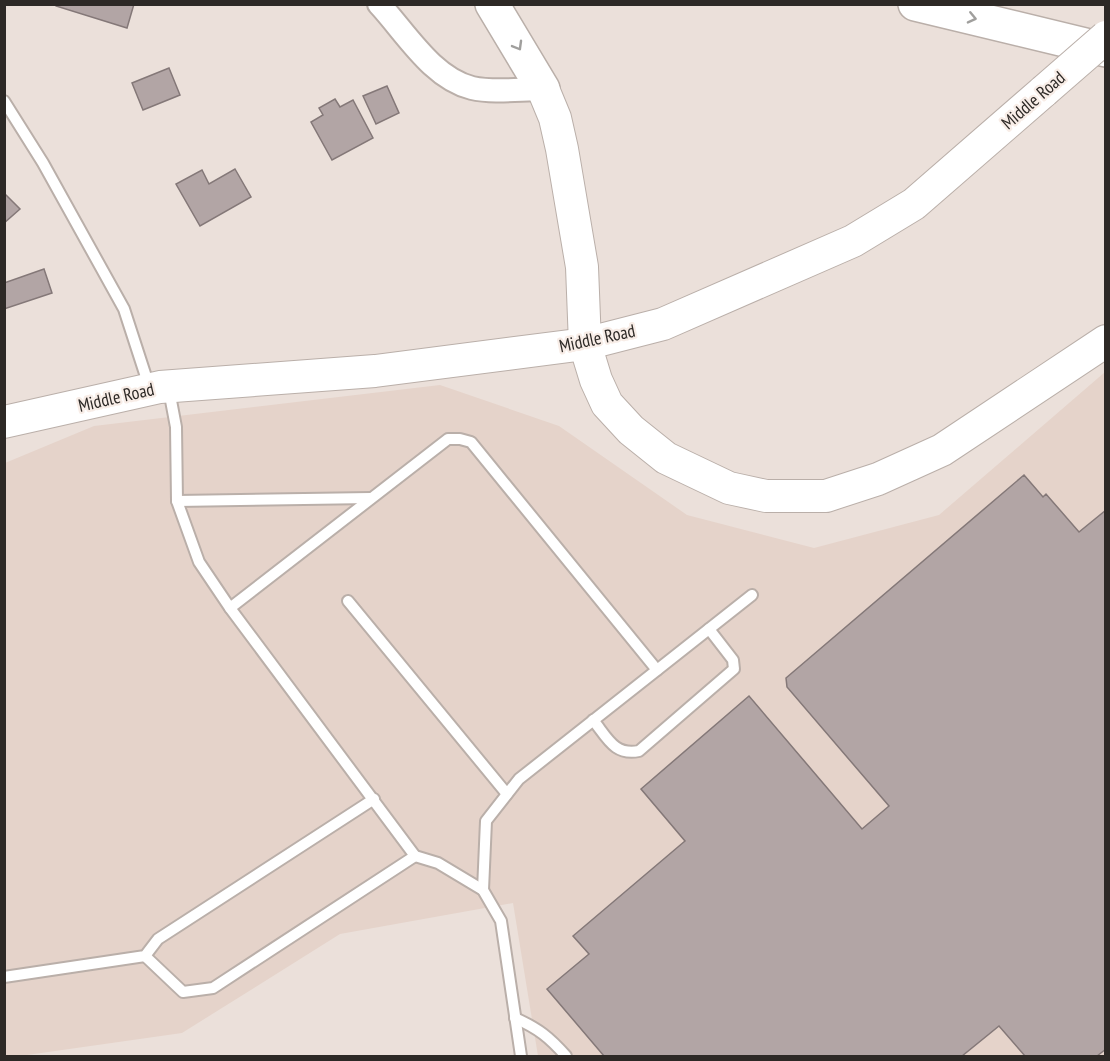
<svg xmlns="http://www.w3.org/2000/svg" width="1110" height="1061" font-family="'PT Sans Narrow',sans-serif">
  <style>
    .built { fill: #e5d3ca }
    .building { fill: #b2a5a5; stroke: #847878; stroke-width: 1.5 }
    .lines { fill: none; stroke-linecap: round; stroke-linejoin: round }
    .service-casing { stroke: #baafa9; stroke-width: 14 }
    .minor-casing { stroke: #baafa9; stroke-width: 26 }
    .secondary-casing { stroke: #baafa9; stroke-width: 34 }
    .motorway-casing { stroke: #baafa9; stroke-width: 36 }
    .service { stroke: #fff; stroke-width: 10 }
    .minor { stroke: #fff; stroke-width: 22 }
    .secondary { stroke: #fff; stroke-width: 32 }
    .motorway { stroke: #fff; stroke-width: 33 }
    .secondary-bridge-casing { stroke: #baafa9; stroke-width: 34; stroke-linecap: butt }
    .secondary-bridge { stroke: #fff; stroke-width: 32 }
    .oneway { stroke: #a09f9d }
    .labels { text-anchor: middle; dominant-baseline: central; stroke-width: 4.5; stroke-linejoin: round; paint-order: stroke }
    .street-label { font-size: 18px; fill: #2d2926; stroke: #f8ede7 }
  </style>
  <rect width="100%" height="100%" fill="#ebe0da"/>
  <path class="built" d="M1105,372V1056H538L513,903L340,934L182,1033L20,1056H5V463L94,426L440,385L559,426L687,515L814,548L939,515Z"/>
  <g class="building">
    <path d="M56,4H134L127,28L56,6Z"/>
    <path d="M169,68L180,95L143,110L132,83Z"/>
    <path d="M387,86L399,113L376,124L363,96Z"/>
    <path d="M335,99L340,107L353,100L373,138L332,160L311,122L323,115L319,108Z"/>
    <path d="M235,169L251,197L200,226L176,184L202,170L209,184Z"/>
    <path d="M4,193L20,209L4,223Z"/>
    <path d="M44,269L52,293L4,309V283Z"/>
    <path d="M1024,475L1043,497L1046,494L1079,532L1106,510V1049L1097,1056H1025L999,1026L962,1056H604L547,989L589,954L573,936L685,841L641,789L749,696L862,829L889,806L787,687L786,678Z"/>
  </g>
  <g class="lines">
    <defs>
      <g id="service">
        <path d="M4,101L43,163L124,309L149,386"/>
        <path d="M169,390L176,427L177,501L199,562L230,608L415,856L438,863L483,890L501,921L521,1056"/>
        <path d="M177,501L371,498"/>
        <path d="M348,601L507,794"/>
        <path d="M230,608L448,439H460L471,442L657,670"/>
        <path d="M593,720C607,737 614,756 639,751L734,669L733,660L709,629"/>
        <path d="M483,890L486,821L519,779L752,595"/>
        <path d="M145,956L183,992L213,988L415,856"/>
        <path d="M4,977L145,956L158,939L374,799"/>
        <path d="M515,1018C539,1029 549,1037 566,1056"/>
      </g>
      <path id="minor" d="M379,4C406,33 432,78 472,88C494,93 520,89 543,89"/>
      <g id="secondary">
        <path d="M543,89L555,118L562,149L582,267L585,344L596,380L607,404L631,430L666,458L729,488L766,496H826L878,479L942,450L1106,341"/>
        <path d="M4,422L160,387L375,371L585,344L663,324L853,241L914,204L1044,91"/>
      </g>
      <g id="motorway">
        <path d="M492,4L543,89"/>
        <path d="M915,4L1106,50"/>
      </g>
    </defs>
    <use href="#service" class="service-casing"/>
    <use href="#minor" class="minor-casing"/>
    <use href="#secondary" class="secondary-casing"/>
    <use href="#motorway" class="motorway-casing"/>
    <use href="#service" class="service"/>
    <use href="#minor" class="minor"/>
    <use href="#secondary" class="secondary"/>
    <use href="#motorway" class="motorway"/>
    <defs>
      <path id="secondary-bridge" d="M1044,91L1106,37"/>
    </defs>
    <use href="#secondary-bridge" class="secondary-bridge-casing"/>
    <use href="#secondary-bridge" class="secondary-bridge"/>
  </g>
  <defs><path id="oneway-chevron" d="M-2-3.5L2.5 0L-2 3.5" fill="none" stroke-width="1.6" stroke-linecap="round" stroke-linejoin="round" transform="scale(1.5)"/></defs>
  <g class="oneway">
    <use href="#oneway-chevron" transform="translate(972 18) rotate(13)"/>
    <use href="#oneway-chevron" transform="translate(518 46) rotate(60)"/>
  </g>
  <g class="labels">
    <g class="street-label">
      <text transform="translate(1033 100) rotate(-41)">Middle Road</text>
      <text transform="translate(597 338) rotate(-12)">Middle Road</text>
      <text transform="translate(116 397) rotate(-13)">Middle Road</text>
    </g>
  </g>
  <rect width="1110" height="1061" fill="none" stroke="#2d2926" stroke-width="12"/>
</svg>
